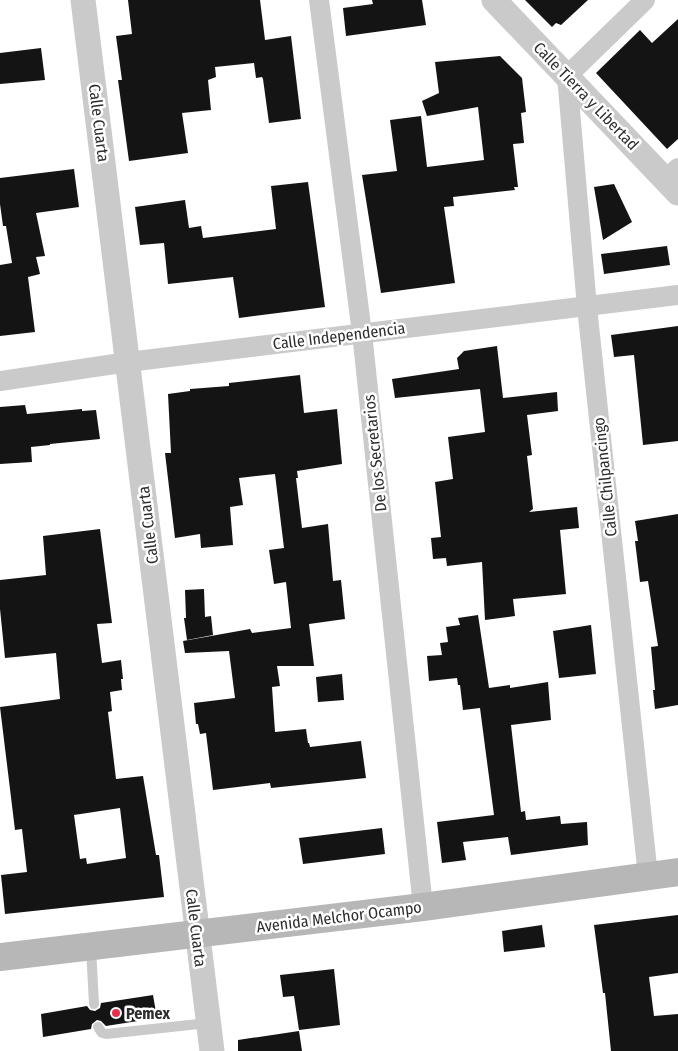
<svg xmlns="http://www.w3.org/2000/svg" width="678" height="1051" font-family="'Fira Sans Condensed',sans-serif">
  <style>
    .building { fill: #141414; fill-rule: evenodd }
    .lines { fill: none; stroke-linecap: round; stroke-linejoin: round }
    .service { stroke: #cacaca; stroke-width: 10 }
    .minor { stroke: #cacaca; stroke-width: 20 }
    .tertiary { stroke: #cacaca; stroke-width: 25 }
    .secondary { stroke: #b7b7b7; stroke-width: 28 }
    .poi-dot { fill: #e52f4d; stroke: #fff; stroke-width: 2 }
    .labels { text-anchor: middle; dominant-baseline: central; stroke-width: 5; stroke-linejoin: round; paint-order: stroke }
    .street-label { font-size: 16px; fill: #2d2d2d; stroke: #fff }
    .poi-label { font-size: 16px; font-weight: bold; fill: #2d2d2d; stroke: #fff; text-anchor: start }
  </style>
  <rect width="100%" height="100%" fill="#fff"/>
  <g class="building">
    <path d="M128,0H260L265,40L291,36L301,119L269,123L263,79L262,77L256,78L254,63L215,67L216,77L208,80L211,110L182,113L188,153L129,161L118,80H122L116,36L132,34Z"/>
    <path d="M372,0H422L426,25L346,36L343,8L373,4Z"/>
    <path d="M525,0H588L561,25L556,23L552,27Z"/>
    <path d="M678,19V139L667,149L596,73L640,30L652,43Z"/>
    <path d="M41,48L45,80L0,84V53Z"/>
    <path d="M500,56L522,78L526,112L521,113L524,143L513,144L518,187H514L515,190L453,197L454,206L444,207L455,283L381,293L362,175L397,171L390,120L421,116L427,167L484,160L478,107L427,116L422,101L439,93L435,62Z"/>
    <path d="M74,169L79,207L36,213L45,256L36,257L40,274L28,277L35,332L0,336V265L12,263L6,226H3L0,204V178Z"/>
    <path d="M308,182L325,307L239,318L233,277L168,284L164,243L140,245L135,207L185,200L189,228L201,226L203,238L276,229L271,186Z"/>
    <path d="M614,184L632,222L603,240L594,187Z"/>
    <path d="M667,246L670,265L604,274L601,254Z"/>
    <path d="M678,326V441L643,445L634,355L614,357L611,335Z"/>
    <path d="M497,346L503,398L557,392L558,411L527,415L532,455L527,456L533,509L529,512L577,507L579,528L560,530L566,594L513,599L515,616L485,620L482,562L447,566L446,558L433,559L431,538L441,537L435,482L453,479L448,437L485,432L480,389L395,398L392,379L459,369L457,358L464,351Z"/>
    <path d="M300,375L304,413L337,409L342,464L297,471L298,478H296L302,528L328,524L333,581L341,580L345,619L309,624L314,666H277L280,686L272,687L275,732L306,729L308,743H309L310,747L361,741L366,778L271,788L270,783L213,790L206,733L200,734L198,724H196L194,703L235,698L229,651L185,653L183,641L250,629L252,633L291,628L286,582L274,584L269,550L284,548L275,474L239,478L243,505L230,507L233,545L201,548L200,534L175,538L165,453H171L168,394L190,391V389L229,386V383Z"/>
    <path d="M25,405L27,414L82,409V411L96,410L100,439L50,444V445L31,447L32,462L0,464V407Z"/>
    <path d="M678,514V705L655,709L653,690H655L651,647L658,646L648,581L640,582L635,541H638L635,521Z"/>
    <path d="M100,529L112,623L97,624L102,663L121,660L123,679H121L122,690L110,692L112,711L108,712L116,779L143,776L156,855H159L164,897L5,914L1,875L27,872L22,829L15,830L0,707L60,699L56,653L5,658L0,609V580L46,575L43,536ZM120,808L126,858L87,864L86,858L80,859L74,815Z"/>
    <path d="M204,589L205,617L211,616L213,635L187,640L184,618H186L185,590Z"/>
    <path d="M478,615L489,688L510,685V688L548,682L551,720L511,725L521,812L525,811L526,820L560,816L561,824L587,822L588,845L511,855L508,837L463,842L466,860L442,863L437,822L494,815L480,708L463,710L460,685H458L457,678L429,681L427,656L442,655L440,643L448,642L446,627L460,625L458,618Z"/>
    <path d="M591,625L596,674L559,678L553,631Z"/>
    <path d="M342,674L344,700L318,702L316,677Z"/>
    <path d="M382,828L385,854L303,864L299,838Z"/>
    <path d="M678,915V973L649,977L654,1016L678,1014V1051H611L605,993H603L594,925Z"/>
    <path d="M542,925L545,947L504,952L502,931Z"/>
    <path d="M334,969L340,1025L299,1030L294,996L283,997L280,975Z"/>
    <path d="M153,995L157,1018L106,1026L101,1021L97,1020L92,1024L91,1029L43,1037L41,1014L87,1006L90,1010L95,1011L100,1008L101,1003Z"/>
    <path d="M299,1031L302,1051H238V1040Z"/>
  </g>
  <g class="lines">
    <g class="service">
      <path d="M91,948L94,1004"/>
      <path d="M98,1027L102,1033L106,1034L208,1023"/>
    </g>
    <g class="minor">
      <path d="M319,0L362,333L423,907"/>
      <path d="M645,0L567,76L587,307L648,876"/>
      <path d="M665,180L678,168"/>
      <path d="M0,381L128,362L678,295"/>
    </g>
    <g class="tertiary">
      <path d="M83,0L212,1051"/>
      <path d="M494,0L678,193"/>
    </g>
    <path class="secondary" d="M0,957L423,907L678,872"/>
  </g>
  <circle class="poi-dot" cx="116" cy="1013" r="5"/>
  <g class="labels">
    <g class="street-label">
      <text transform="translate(586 96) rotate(46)">Calle Tierra y Libertad</text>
      <text transform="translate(99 123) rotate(83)">Calle Cuarta</text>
      <text transform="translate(339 336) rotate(-7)">Calle Independencia</text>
      <text transform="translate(375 453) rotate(-96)">De los Secretarios</text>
      <text transform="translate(605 477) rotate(-96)">Calle Chilpancingo</text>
      <text transform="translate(148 525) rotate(-97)">Calle Cuarta</text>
      <text transform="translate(339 917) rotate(-7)">Avenida Melchor Ocampo</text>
      <text transform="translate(196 928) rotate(83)">Calle Cuarta</text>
    </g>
    <g class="poi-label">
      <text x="126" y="1013">Pemex</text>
    </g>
  </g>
</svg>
